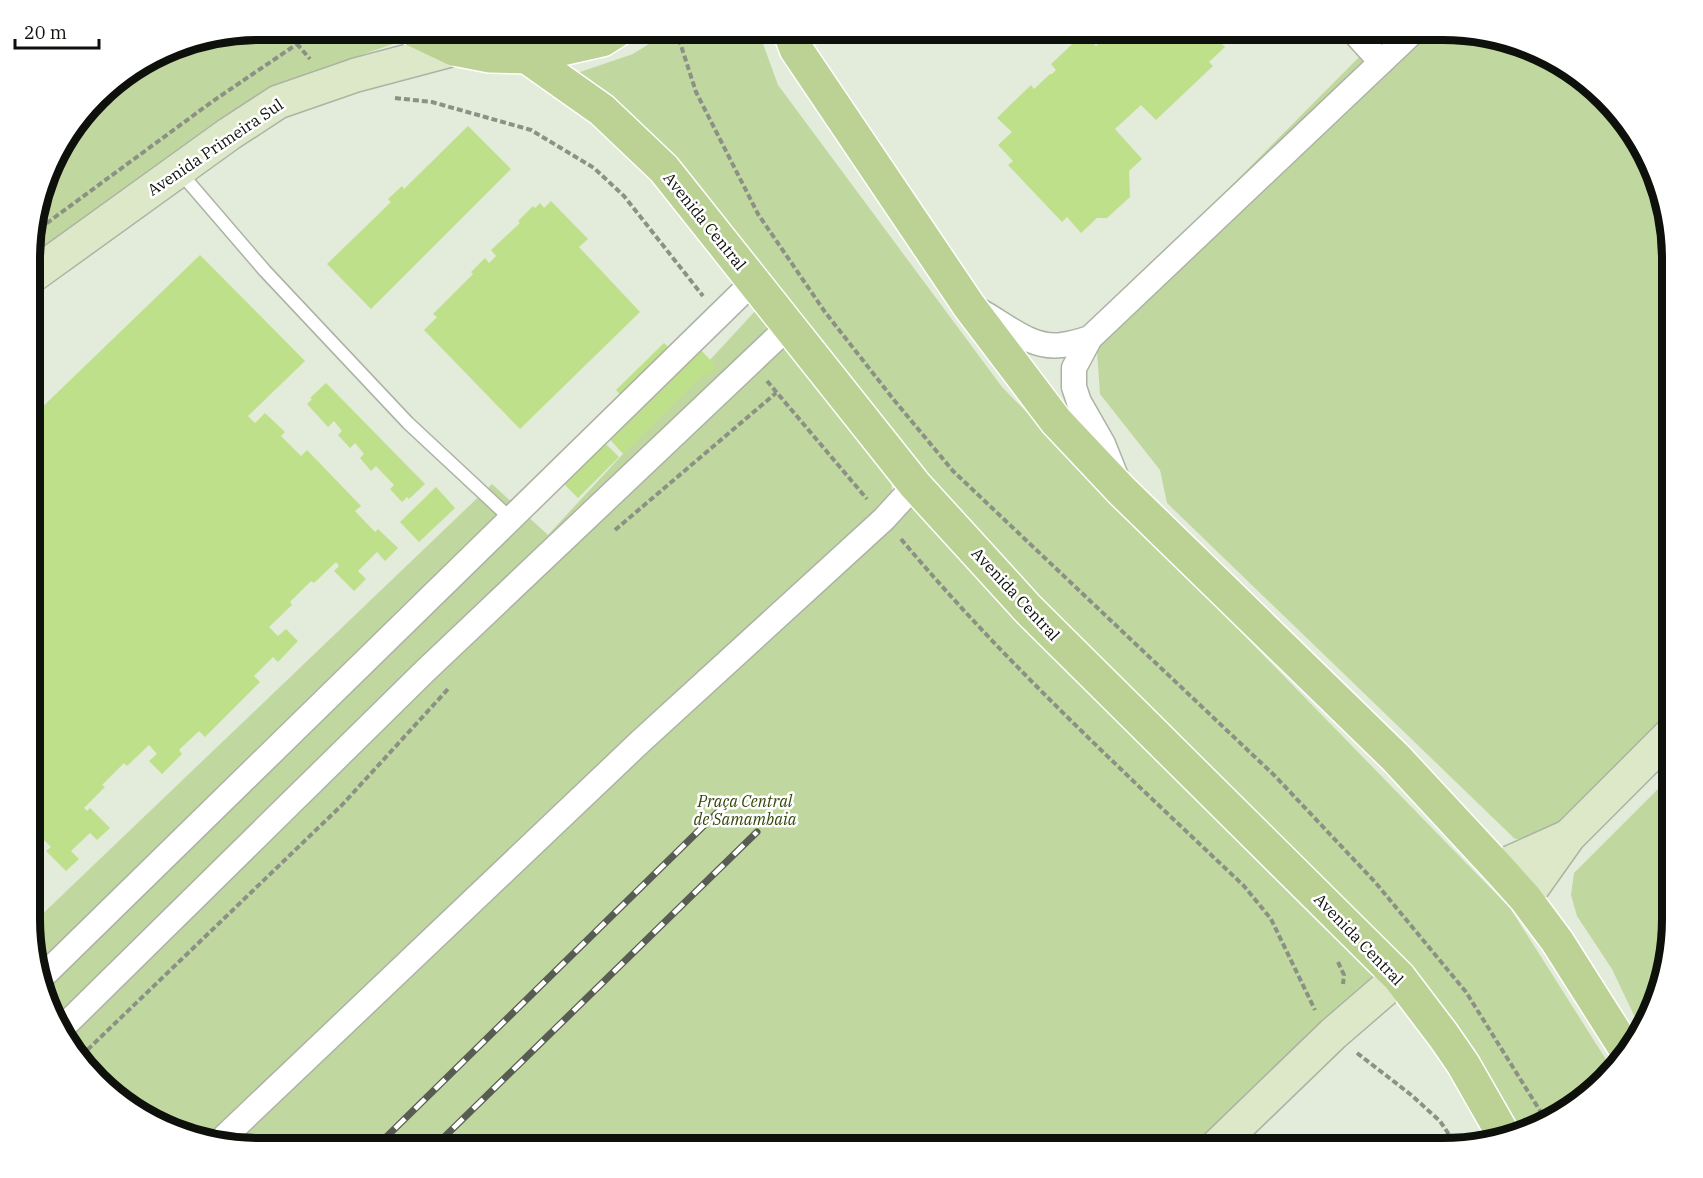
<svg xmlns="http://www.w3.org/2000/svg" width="1703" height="1178" font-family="'IBM Plex Serif',serif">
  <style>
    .green { fill: #c0d89f }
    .building { fill: #bee08b }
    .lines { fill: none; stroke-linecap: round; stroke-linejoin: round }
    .lane-casing { stroke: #acb3a4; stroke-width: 15 }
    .street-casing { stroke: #acb3a4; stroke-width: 27 }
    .secondary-casing { stroke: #acb3a4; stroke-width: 36 }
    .primary-casing { stroke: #fff; stroke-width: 36 }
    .path { stroke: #8c9185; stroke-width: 4; stroke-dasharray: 6 3; stroke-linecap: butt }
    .lane { stroke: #fff; stroke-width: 12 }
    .street { stroke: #fff; stroke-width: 24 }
    .secondary { stroke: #dde8c9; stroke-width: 33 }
    .primary { stroke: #bbd294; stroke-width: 33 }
    .rail-casing { stroke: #585c53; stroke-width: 7 }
    .rail { stroke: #fff; stroke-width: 4.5; stroke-dasharray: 14; stroke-linecap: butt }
    .labels { text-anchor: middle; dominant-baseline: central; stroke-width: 5; stroke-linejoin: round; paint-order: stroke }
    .street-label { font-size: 16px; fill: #0e100b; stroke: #fff }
    .park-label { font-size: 16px; font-style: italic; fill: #334708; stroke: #fff }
    .rim { fill: none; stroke: #0e100b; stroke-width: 8 }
  </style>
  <rect width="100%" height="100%" fill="#e3ebda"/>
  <g class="green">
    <path d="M260,30H379L396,43L276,84L32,263V230L54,158L108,87L172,47Z"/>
    <path d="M671,30H758L778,85L1002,387L1510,908L1612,1069L1545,1124L1520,1130L1430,994L936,499L577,73L633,54Z"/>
    <path d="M1367,30H1458L1517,42L1583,77L1649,158L1673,245V722L1543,838L1515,839L1167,503L1160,470L1100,394L1095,323L1376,40Z"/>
    <path d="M758,308L891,477L892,491L931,523L1370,955L1375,978L1215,1148H245L186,1136L120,1101L61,1033L32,948V924L492,484L548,535Z"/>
    <path d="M1673,774V933L1661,992L1641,1030L1612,969L1577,916L1571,895L1574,873Z"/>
  </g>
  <g class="building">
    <path d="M1112,30H1225V34L1218,40L1225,47L1209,62L1213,66L1156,120L1141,105L1115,129L1142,159L1129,171L1130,197L1107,218H1097L1081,233L1067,217L1062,222L1008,165L1013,161L998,145L1012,132L997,118L1031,85L1034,89L1050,74H1052L1056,70L1051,64L1084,33L1096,46Z"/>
    <path d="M468,126L511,169L371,309L327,264L391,202L388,199L402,186L404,189Z"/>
    <path d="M551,201L588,239L579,247L640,312L520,429L424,330L437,317L433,314L473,274L471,272L485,258L489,263L496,256L491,250L520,223L518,221L533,206L535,208L540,203L544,208Z"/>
    <path d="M200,255L305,361L248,416L255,423L265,413L285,432L281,436L301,456L307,450L361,506L355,511L375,532L378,529L398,548L385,561L377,552L358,571L366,579L354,591L334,571L339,566L336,562L314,583L311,581L290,602L292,605L269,627L278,636L286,629L298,641L278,662L273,657L254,676L260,682L205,737L199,731L179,750L182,754L162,774L149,761L157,754L149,745L127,766L124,763L102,785L105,787L84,808L87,811L90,808L110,828L97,840L90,833L71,851L79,859L66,871L46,851L51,847L32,828V417Z"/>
    <path d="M664,343L679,358L631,406L616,390Z"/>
    <path d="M698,347L714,364L713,365L716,368L707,377L704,374L623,454L607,436Z"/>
    <path d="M326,383L425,484L409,499L407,497L402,502L390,489L394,485L376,466L371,471L360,458L364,454L355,443L350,448L338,435L342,431L334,421L328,427L307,404L312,399L310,398Z"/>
    <path d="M601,439L619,457L578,498L560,480Z"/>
    <path d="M436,487L455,508L419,542L400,522Z"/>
  </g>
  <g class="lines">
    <defs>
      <path id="lane" d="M179,171L265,271L408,423L511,519"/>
      <g id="street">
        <path d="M1352,30L1381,62"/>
        <path d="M976,309C1003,322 1030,350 1062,345C1071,344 1081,341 1090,338"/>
        <path d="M1117,479L1103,444L1079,402L1074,387V368L1090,338L1415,30"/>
        <path d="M42,977L754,281"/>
        <path d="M60,1030L425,671L789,326"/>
        <path d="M219,1142L641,741L884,519L915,485"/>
      </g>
      <g id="secondary">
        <path d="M32,276L229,134L278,102L356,75L454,49"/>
        <path d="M1498,868L1567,837"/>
        <path d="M1525,898L1569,836L1673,732"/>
        <path d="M1215,1148L1333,1034L1399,977"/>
      </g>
      <g id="primary">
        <path d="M414,30L454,49L490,56L527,57L602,40L618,30"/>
        <path d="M789,30L796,49L969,306L1056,421L1121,490L1396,758L1498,868L1525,898L1557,941L1628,1053"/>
        <path d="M527,57L602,110L664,169L915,485L1028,609L1399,977L1443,1035L1463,1064L1503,1134"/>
      </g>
    </defs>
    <use href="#lane" class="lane-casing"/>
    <use href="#street" class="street-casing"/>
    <use href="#secondary" class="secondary-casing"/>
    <use href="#primary" class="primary-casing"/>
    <g class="path">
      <path d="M285,30L310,59"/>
      <path d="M676,30L696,92L758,214L825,312L894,400L953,471L1275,776L1375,882L1466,992L1547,1122"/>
      <path d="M395,98L432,102L531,130L594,168L624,196L703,296"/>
      <path d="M32,234L213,101L297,44"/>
      <path d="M767,381L867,499"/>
      <path d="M615,530L776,393"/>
      <path d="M901,539C1006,664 1126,774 1244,886L1271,919L1315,1010"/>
      <path d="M1338,962L1344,975L1343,984"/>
      <path d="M1357,1053L1410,1094L1440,1121L1456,1145"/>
      <path d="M81,1056L342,805L449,688"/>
    </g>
    <use href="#lane" class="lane"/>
    <use href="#street" class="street"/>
    <use href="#secondary" class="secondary"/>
    <use href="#primary" class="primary"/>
    <defs>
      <g id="rail">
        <path d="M375,1148L726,804"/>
        <path d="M433,1148L757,832"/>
      </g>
    </defs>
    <use href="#rail" class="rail-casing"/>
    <use href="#rail" class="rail"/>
  </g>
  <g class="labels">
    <g class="street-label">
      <text transform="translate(215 147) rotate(-34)">Avenida Primeira Sul</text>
      <text transform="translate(705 221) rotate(51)">Avenida Central</text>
      <text transform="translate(1016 594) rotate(47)">Avenida Central</text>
      <text transform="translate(1359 939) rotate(46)">Avenida Central</text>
    </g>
    <g class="park-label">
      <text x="745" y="801">Praça Central<tspan x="745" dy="18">de Samambaia</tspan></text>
    </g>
  </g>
  <path d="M0 0H1703V1178H0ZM259 40H1443A219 219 0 0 1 1662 259V919A219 219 0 0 1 1443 1138H259A219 219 0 0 1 40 919V259A219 219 0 0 1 259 40Z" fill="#fff" fill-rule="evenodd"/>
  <path class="rim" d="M259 40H1443A219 219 0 0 1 1662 259V919A219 219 0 0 1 1443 1138H259A219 219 0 0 1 40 919V259A219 219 0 0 1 259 40Z"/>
  <path d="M15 39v9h84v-9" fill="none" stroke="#0e100b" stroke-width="3"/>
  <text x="24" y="39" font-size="18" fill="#0e100b" stroke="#ffffff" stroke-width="4.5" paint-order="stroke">20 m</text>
</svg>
